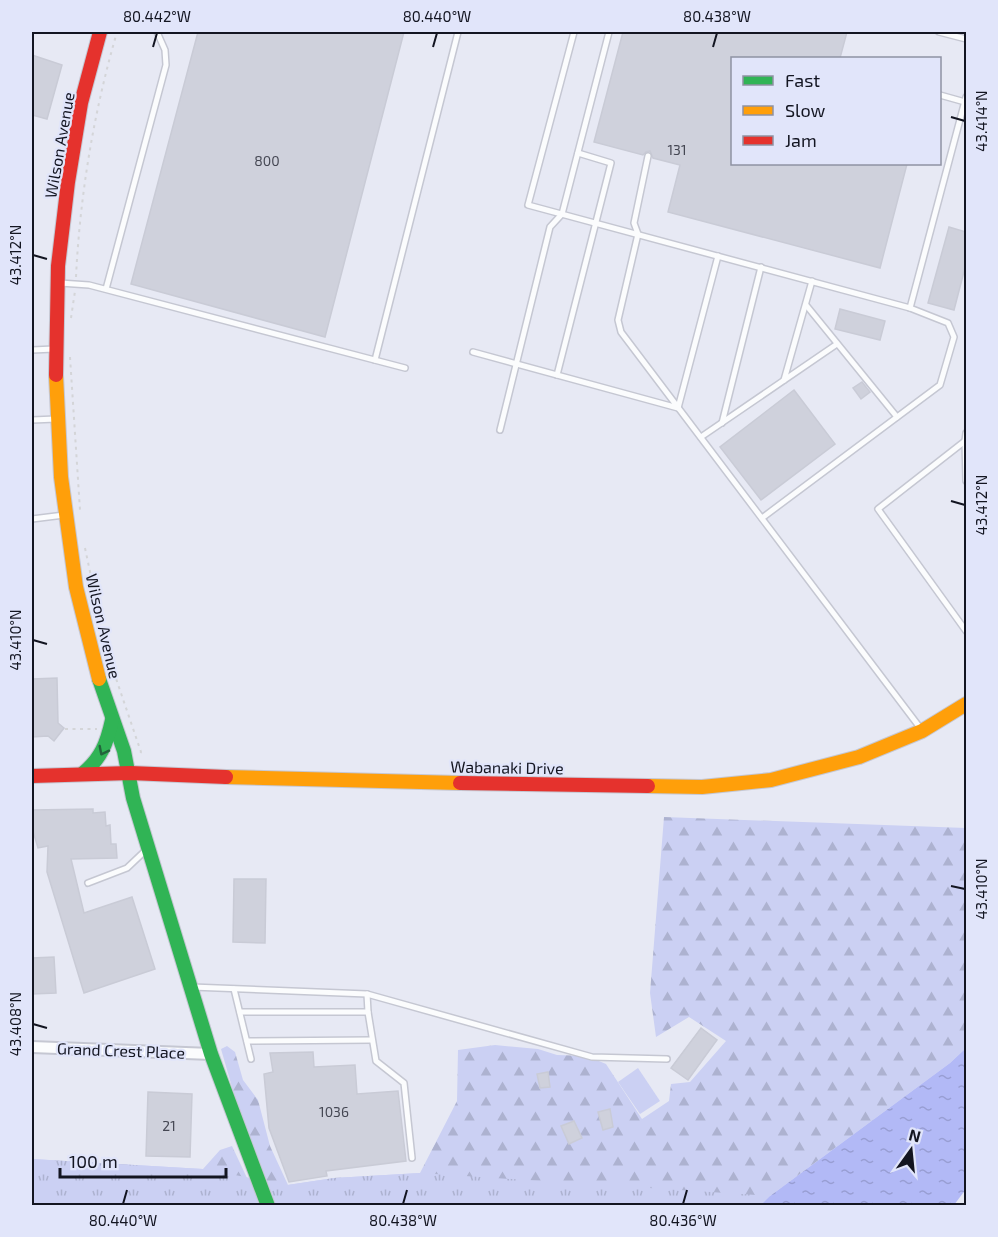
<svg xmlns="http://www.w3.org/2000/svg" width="998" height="1237" font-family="'Exo 2',sans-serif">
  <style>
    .grass { fill: #cbd0f3 }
    .forest { fill: url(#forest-firs) }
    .park { fill: url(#park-tufts) }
    .water { fill: url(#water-ripples) }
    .building { fill: #cfd1dc; stroke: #c9cbd6; stroke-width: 1.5 }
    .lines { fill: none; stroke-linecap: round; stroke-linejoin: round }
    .lane-casing { stroke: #c5c7d2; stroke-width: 8 }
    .street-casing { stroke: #c5c7d2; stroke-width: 14 }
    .fast-casing { stroke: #c5c7d2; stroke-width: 16 }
    .slow-casing { stroke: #c5c7d2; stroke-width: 16 }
    .jam-casing { stroke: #c5c7d2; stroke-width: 16 }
    .path { stroke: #d4d5d8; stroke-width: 2; stroke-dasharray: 3 4.5; stroke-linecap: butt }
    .lane { stroke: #fbfcfd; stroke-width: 5 }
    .street { stroke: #fbfcfd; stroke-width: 10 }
    .fast { stroke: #30b455; stroke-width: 14 }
    .slow { stroke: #ff9f0a; stroke-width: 14 }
    .jam { stroke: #e5322d; stroke-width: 14 }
    .oneway { stroke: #22643b }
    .ticks { fill: none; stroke: #131521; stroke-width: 2 }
    .labels { text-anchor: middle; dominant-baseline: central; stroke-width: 4.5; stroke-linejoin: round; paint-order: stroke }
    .number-label { font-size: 14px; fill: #454753 }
    .street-label { font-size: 16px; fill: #131521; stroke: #e1e5fa }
    .neatline { fill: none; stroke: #131521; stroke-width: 2 }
    .ticks-label { font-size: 15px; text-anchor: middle; fill: #131521 }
  </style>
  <defs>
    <pattern id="forest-firs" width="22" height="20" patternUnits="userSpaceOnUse" patternTransform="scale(1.5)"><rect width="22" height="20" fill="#cbd0f3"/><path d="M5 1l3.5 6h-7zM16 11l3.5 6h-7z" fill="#adb2d0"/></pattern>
    <pattern id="park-tufts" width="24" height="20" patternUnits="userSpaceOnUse" patternTransform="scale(1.5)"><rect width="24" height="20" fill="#cbd0f3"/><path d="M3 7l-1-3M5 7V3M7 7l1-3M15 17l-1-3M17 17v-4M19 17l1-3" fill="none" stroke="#adb2d0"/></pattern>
    <pattern id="water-ripples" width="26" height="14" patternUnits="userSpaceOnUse" patternTransform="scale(1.5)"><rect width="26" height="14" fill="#b2b9f6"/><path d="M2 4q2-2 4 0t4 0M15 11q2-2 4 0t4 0" fill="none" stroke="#989ed3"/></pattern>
  </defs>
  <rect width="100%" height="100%" fill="#e7e9f4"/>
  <path class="grass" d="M638,1068L660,1101L640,1114L618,1082Z"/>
  <path class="forest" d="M664,817L966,828V1048L950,1063L770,1196L761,1205H32V1159L203,1169L220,1150L232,1146L247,1178L265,1181L240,1115L221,1049L227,1046L235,1052L243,1080L258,1100L270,1146L288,1185L334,1178L420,1173L457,1101L458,1050L495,1045L538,1049L557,1055L587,1056L606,1064L642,1119L669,1101L671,1084L690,1082L726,1041L689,1017L656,1037L650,993Z"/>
  <path class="park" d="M32,1159L203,1169L287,1185L334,1178L420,1173L770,1196L761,1206L32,1205Z"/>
  <path class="water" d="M966,1048V1189L954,1205H761L770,1196L950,1063Z"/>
  <g class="building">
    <path d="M198,32H404L325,337L131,284Z"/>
    <path d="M623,32H847L840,58H732V164H907L880,268L668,212L680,165L653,158L650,151L646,152L643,155L594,142Z"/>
    <path d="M32,55L62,65L47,119L32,115Z"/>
    <path d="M949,227L966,232V264L954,310L928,303Z"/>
    <path d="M840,309L885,321L880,340L835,329Z"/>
    <path d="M862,382L870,392L861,399L853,388Z"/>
    <path d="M794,390L835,444L761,500L720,447Z"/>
    <path d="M57,678L58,723L64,728L54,741L48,736L32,737V679Z"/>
    <path d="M93,809V813L105,812L106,826L110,825L111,844H116L117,858L71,859L84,913L132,897L155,969L84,993L47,872L48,846L38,848L32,828V810Z"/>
    <path d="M234,879H266L265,943L233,942Z"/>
    <path d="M54,957L56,993L32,994V958Z"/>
    <path d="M701,1028L717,1040L688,1080L671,1068Z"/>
    <path d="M313,1052L314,1067L355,1065L357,1094L398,1091L406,1161L326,1171L327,1176L289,1182L269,1128L264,1074L273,1072L270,1053Z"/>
    <path d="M548,1072L550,1087L540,1088L537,1074Z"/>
    <path d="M148,1092L192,1094L190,1157L146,1156Z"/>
    <path d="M610,1109L613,1127L603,1130L598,1112Z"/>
    <path d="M574,1121L582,1138L569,1144L561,1126Z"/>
  </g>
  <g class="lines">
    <defs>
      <g id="lane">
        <path d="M574,32L528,205L910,308L948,323L954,337L940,385L762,518"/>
        <path d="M939,32L966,39"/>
        <path d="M940,95L965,102"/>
        <path d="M648,156L634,223L638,234L618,320L621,332L921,729"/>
        <path d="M60,283L89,285L405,368"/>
        <path d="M106,289L166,65L165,50L157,32"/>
        <path d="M806,305L897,417"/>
        <path d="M910,308L966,97"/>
        <path d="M32,350L54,349"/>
        <path d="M473,352L678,408L718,256"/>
        <path d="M375,360L458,32"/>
        <path d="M557,375L611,163L578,153"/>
        <path d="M784,380L812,281"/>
        <path d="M32,420L56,419"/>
        <path d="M722,423L761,267"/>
        <path d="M500,430L550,227L562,214L609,32"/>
        <path d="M966,433L965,441L966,481"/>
        <path d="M701,437L837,344"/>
        <path d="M965,441L878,509L966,631"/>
        <path d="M32,519L64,515"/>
        <path d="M88,883L127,868L146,850"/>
        <path d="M192,987L367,994L592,1057L667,1059"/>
        <path d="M234,989L251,1059"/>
        <path d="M240,1012H368L367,994"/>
        <path d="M368,1012L376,1061L404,1083L412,1158"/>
        <path d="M247,1041L372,1040"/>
      </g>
      <path id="street" d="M32,1047L211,1054"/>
      <g id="fast">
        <path d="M99,679L124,751L133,798L211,1054L268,1206"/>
        <path d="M82,774C101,759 107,743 112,720"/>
      </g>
      <g id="slow">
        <path d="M56,375L61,477L76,587L99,679"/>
        <path d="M226,777L460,783"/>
        <path d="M648,786L702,787L771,780L859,757L922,731L966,704"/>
      </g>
      <g id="jam">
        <path d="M56,375L58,266L68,182L81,103L100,32"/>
        <path d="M32,776L130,773L226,777"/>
        <path d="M460,783L648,786"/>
      </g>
    </defs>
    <use href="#lane" class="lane-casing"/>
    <use href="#street" class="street-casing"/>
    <use href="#fast" class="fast-casing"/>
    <use href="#slow" class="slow-casing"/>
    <use href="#jam" class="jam-casing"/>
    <g class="path">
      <path d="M76,277C80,194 94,111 117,32"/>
      <path d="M71,318L75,291"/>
      <path d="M70,357L80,510"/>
      <path d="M85,548L107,652L141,752L139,756"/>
      <path d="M65,729H97"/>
    </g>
    <use href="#lane" class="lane"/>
    <use href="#street" class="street"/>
    <use href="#fast" class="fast"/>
    <use href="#slow" class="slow"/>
    <use href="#jam" class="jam"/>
  </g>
  <defs><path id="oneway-chevron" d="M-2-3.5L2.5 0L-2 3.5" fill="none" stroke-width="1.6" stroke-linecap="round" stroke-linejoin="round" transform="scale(1.5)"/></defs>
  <use class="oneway" href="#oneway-chevron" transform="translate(103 751) rotate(117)"/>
  <path class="ticks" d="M153,47L157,33M433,47L437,33M713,47L717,33M951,117L965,121M33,255L47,259M951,501L965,505M33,640L47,644M951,886L965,889M33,1024L47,1028M123,1204L127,1190M403,1204L407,1190M683,1204L687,1190"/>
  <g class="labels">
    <g class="number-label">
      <text x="677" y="149">131</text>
      <text x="267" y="160">800</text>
      <text x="334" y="1111">1036</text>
      <text x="169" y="1125">21</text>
    </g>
    <g class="street-label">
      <text transform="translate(59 145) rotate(-80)">Wilson Avenue</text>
      <text transform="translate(104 626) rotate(77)">Wilson Avenue</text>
      <text transform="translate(507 767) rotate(1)">Wabanaki Drive</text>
      <text transform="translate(121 1050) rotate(2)">Grand Crest Place</text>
    </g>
  </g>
  <rect width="998" height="1237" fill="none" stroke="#e1e5fa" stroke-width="66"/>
  <rect x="731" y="57" width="210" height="108" fill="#e1e5fa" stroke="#8f92a3" stroke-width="1.5"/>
  <rect x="743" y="76" width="30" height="9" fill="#30b455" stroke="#8f92a3" stroke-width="1.5"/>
  <text x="785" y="87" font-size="18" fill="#131521">Fast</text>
  <rect x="743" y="106" width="30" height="9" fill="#ff9f0a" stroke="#8f92a3" stroke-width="1.5"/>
  <text x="785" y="117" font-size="18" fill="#131521">Slow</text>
  <rect x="743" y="136" width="30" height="9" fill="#e5322d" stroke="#8f92a3" stroke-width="1.5"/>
  <text x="785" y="147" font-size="18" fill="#131521">Jam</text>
  <g transform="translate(911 1150) rotate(15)" stroke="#e1e5fa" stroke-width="4.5" paint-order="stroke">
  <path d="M0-4.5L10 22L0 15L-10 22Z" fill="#131521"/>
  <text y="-9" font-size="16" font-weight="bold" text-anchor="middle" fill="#131521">N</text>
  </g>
  <path d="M60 1168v9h166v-9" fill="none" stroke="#131521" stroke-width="3"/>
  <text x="69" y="1168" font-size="18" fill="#131521" stroke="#e1e5fa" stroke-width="4.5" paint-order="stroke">100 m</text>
  <rect x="33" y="33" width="932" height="1171" class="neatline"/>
  <g class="ticks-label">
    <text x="157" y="22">80.442°W</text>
    <text x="437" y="22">80.440°W</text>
    <text x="717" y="22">80.438°W</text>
    <text transform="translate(982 121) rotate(-90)" y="5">43.414°N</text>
    <text transform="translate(16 255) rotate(-90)" y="5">43.412°N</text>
    <text transform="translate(982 505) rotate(-90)" y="5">43.412°N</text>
    <text transform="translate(16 640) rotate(-90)" y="5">43.410°N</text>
    <text transform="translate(982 889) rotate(-90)" y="5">43.410°N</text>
    <text transform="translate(16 1024) rotate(-90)" y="5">43.408°N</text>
    <text x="123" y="1226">80.440°W</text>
    <text x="403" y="1226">80.438°W</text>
    <text x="683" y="1226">80.436°W</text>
  </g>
</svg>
